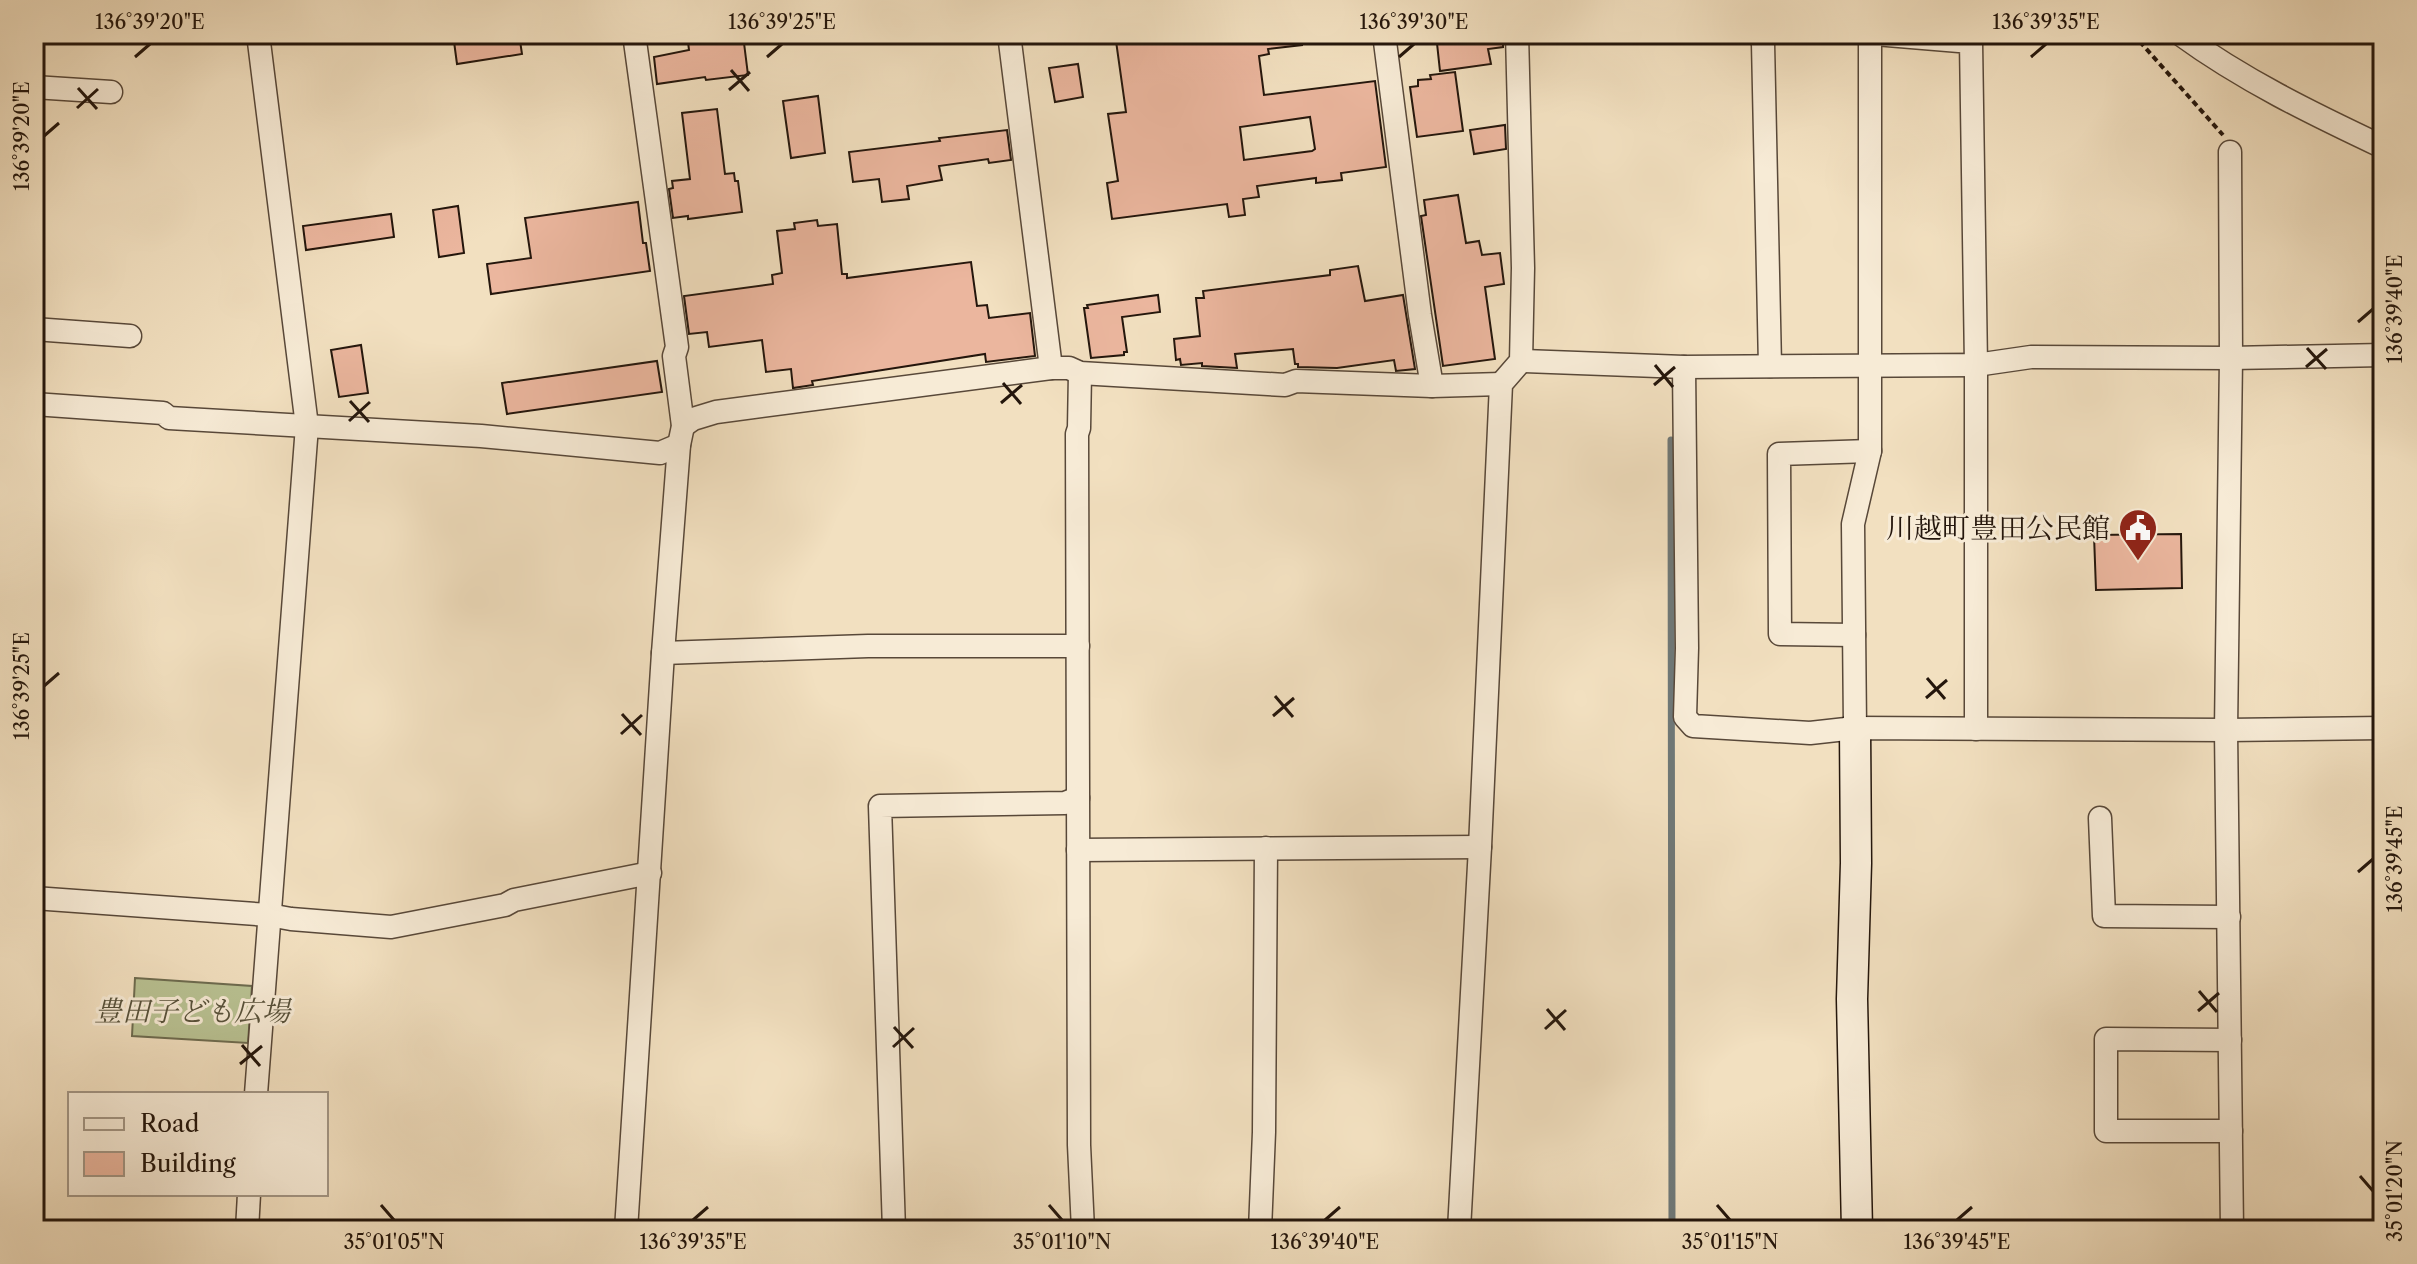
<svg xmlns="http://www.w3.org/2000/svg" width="2417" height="1264" font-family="'Libre Caslon Text','Noto Serif JP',serif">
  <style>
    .green { fill: #b9c293; stroke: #6e6c50; stroke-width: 2 }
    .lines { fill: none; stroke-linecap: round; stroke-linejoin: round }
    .stream { stroke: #6f7877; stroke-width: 7 }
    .building { fill: #ebb69e; stroke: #24160c; stroke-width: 2; fill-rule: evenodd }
    .street-casing { stroke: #584839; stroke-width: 25 }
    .secondary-casing { stroke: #24160c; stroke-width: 33 }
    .path { stroke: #24160c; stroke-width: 4; stroke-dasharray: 6 4; stroke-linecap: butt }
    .street { stroke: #f7ebd6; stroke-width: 22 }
    .secondary { stroke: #f7ebd6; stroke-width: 30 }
    .ticks { fill: none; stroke: #24160c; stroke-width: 3 }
    .labels { text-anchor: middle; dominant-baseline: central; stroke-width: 6; stroke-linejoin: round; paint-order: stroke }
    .poi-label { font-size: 28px; fill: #24160c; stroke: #f7ebd6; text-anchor: end }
    .park-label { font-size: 28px; font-style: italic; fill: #58523b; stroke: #f7ebd6 }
    .neatline { fill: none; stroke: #24160c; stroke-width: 3 }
    .ticks-label { font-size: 20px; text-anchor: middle; fill: #24160c }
  </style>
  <rect width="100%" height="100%" fill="#f2e0c0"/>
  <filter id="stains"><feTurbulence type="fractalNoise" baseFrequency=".0025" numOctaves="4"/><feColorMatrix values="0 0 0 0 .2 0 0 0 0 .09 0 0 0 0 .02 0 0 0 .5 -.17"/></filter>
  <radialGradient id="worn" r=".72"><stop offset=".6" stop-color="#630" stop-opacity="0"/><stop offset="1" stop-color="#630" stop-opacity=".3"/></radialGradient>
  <path class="green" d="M135,978L252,986L248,1043L132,1036Z"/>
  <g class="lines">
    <path class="stream" d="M1671,440L1672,1230"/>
  </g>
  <g class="building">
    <path d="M453,34H519L522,54L457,64Z"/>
    <path d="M687,34H730L732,44L744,43L748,75L706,80L705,77L657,84L654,57L689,50Z"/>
    <path d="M1115,34H1301L1302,45L1268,49L1269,54L1259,56L1264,95L1375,81L1386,167L1341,173L1342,180L1316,183V178L1257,186L1259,197L1243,199L1245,215L1229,217L1227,204L1112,219L1107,183L1118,181L1108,114L1126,112ZM1310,117L1315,149L1312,151L1244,160L1240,127Z"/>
    <path d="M1436,34H1503V47L1488,49L1491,64L1440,71Z"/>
    <path d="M1078,64L1083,97L1055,102L1049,68Z"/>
    <path d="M1455,72L1463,131L1417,137L1410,87L1418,86V80L1431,79L1430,75Z"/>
    <path d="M818,96L825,153L791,158L783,101Z"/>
    <path d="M717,109L725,174L734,173L735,181H738L742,212L688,219V216L673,218L669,189L673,188L672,181L690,179L682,113Z"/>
    <path d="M1505,125L1506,149L1474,154L1470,130Z"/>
    <path d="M1007,130L1011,160L989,163L988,159L939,166L942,180L907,186L909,199L882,202L879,179L853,182L849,152L940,141L939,138Z"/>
    <path d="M1458,195L1466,243L1479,241L1482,255L1500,253L1504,284L1485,287L1495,359L1443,366L1421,216L1426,215L1424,200Z"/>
    <path d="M638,202L643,243H646L650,271L491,294L487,264L531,258L525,218Z"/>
    <path d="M458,206L464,253L439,257L433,210Z"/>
    <path d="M391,214L394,237L306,250L303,226Z"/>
    <path d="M817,220L818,226L837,224L842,274H847V278L971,262L977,306L987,305L989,318L1030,313L1035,356L986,362L985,354L812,381L813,385L793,388L791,369L766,372L762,340L709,347L707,332L689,334L684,296L773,284L772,275L782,273L777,231L795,229L794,223Z"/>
    <path d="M1358,266L1365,301L1403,295L1415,369L1396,371L1394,360L1337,368L1298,367V364H1295L1293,349L1235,354L1237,368L1202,366V363L1181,365L1180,359L1176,360L1174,339L1200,336L1196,298H1204L1203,291L1330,275V270Z"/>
    <path d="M1158,295L1160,312L1122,317L1127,352H1124V355L1091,358L1084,308H1088L1087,305Z"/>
    <path d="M361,345L368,393L339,397L331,350Z"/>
    <path d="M657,361L662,392L507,414L502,383Z"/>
    <path d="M2181,534L2182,588L2096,590L2094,535Z"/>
  </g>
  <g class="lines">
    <defs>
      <g id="street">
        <path d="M1009,34L1051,368"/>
        <path d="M1384,34L1420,315L1432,386"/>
        <path d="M1759,34L1763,43L1770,366"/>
        <path d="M1875,34L1971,42L1976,365V729"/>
        <path d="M2180,34C2243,80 2313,114 2383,147"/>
        <path d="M34,87L111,92"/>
        <path d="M2230,152L2231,358L2226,730L2232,1230"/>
        <path d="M34,329L130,336"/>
        <path d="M1521,361L1684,367L1976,365L2031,357L2231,358L2383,355"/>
        <path d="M1684,367L1687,648L1685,717L1693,726L1810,733L1855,728L2226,730L2383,728"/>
        <path d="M1080,373L1079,428L1077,434L1079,1145L1083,1230"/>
        <path d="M34,404L163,413L169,418L481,436L660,453L679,445"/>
        <path d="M683,426L693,419L716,412L1051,368H1069L1080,373L1285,385L1296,381L1432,386L1501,384"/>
        <path d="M1854,635L1780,634L1779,454L1870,451"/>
        <path d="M663,653L868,646H1078"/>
        <path d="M1855,728L1853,524L1870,451V34"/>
        <path d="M2100,818L2104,916L2229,917"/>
        <path d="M1078,850L1480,847"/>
        <path d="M34,898L269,915L291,919L391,927L505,905L514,900L650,873"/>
        <path d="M2230,1040L2106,1039V1131H2231"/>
        <path d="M256,1094L307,426L258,34"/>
        <path d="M247,1230L249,1194"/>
        <path d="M626,1230L663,653L679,445L683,426L674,356L677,347L634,34"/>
        <path d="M894,1230L880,806L1065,803L1078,798"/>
        <path d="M1260,1230L1264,1132L1266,848"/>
        <path d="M1459,1230L1480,847L1501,384L1521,361L1523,268L1517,34"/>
      </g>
      <path id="secondary" d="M1855,728L1856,863L1852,999L1857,1230"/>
    </defs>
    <use href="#street" class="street-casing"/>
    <use href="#secondary" class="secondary-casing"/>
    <path class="path" d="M2133,34L2223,135"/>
    <use href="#street" class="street"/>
    <use href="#secondary" class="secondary"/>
  </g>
  <path class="ticks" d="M135,57L150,44M767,57L782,44M1399,57L1414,44M2031,57L2046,44M731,70L749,91M78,88L97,109M729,90L750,72M77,108L98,89M44,136L59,123M2358,322L2373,309M2307,348L2326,369M1655,365L1673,387M2306,367L2327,349M1003,383L1021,404M1654,385L1675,367M350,401L369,422M1001,403L1022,385M349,421L370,402M1927,678L1945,699M44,686L59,673M1275,696L1293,717M1926,698L1947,680M622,714L641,735M1273,716L1294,698M621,734L642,715M2358,872L2373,859M2199,991L2217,1012M1547,1009L1565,1030M2198,1011L2219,993M894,1027L913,1048M1545,1029L1566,1010M242,1045L260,1066M893,1047L914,1028M240,1064L262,1046M2360,1176L2373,1191M381,1205L394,1220M1049,1205L1062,1220M1717,1205L1730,1220M693,1220L708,1207M1325,1220L1340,1207M1957,1220L1972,1207"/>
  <defs>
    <symbol id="civic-pin" viewBox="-11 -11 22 30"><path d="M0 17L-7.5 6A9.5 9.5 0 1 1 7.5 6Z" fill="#8f2418" stroke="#f7ebd6"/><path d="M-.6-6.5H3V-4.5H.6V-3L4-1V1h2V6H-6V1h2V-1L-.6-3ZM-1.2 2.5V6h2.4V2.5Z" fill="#fff"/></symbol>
  </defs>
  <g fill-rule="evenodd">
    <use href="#civic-pin" x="2116" y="506" width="44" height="60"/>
  </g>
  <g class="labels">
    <g class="poi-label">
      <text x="2110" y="528">川越町豊田公民館</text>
    </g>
    <g class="park-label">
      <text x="192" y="1011">豊田子ども広場</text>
    </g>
  </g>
  <rect width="2417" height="1264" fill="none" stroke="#f2e0c0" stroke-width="88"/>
  <rect x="68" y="1092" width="260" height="104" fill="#f7ebd6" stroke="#a39685" stroke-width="2"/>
  <rect x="84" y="1118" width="40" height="12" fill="#f7ebd6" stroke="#a39685" stroke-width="2"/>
  <text x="140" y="1132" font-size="24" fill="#24160c">Road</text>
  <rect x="84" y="1152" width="40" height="24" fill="#ebb69e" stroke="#a39685" stroke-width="2"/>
  <text x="140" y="1172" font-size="24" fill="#24160c">Building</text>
  <rect x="44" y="44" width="2329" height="1176" class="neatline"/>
  <g class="ticks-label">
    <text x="150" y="29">136°39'20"E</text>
    <text x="782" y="29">136°39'25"E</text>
    <text x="1414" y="29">136°39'30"E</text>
    <text x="2046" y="29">136°39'35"E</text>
    <text transform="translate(22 136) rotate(-90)" y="7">136°39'20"E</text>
    <text transform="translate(2395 309) rotate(-90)" y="7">136°39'40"E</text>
    <text transform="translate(22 686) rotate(-90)" y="7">136°39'25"E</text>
    <text transform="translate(2395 859) rotate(-90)" y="7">136°39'45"E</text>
    <text transform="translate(2395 1191) rotate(-90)" y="7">35°01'20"N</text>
    <text x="394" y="1249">35°01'05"N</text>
    <text x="693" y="1249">136°39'35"E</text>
    <text x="1062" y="1249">35°01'10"N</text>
    <text x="1325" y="1249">136°39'40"E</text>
    <text x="1730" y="1249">35°01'15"N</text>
    <text x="1957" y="1249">136°39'45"E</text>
  </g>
  <rect width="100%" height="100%" filter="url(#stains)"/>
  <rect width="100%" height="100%" fill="url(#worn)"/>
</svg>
